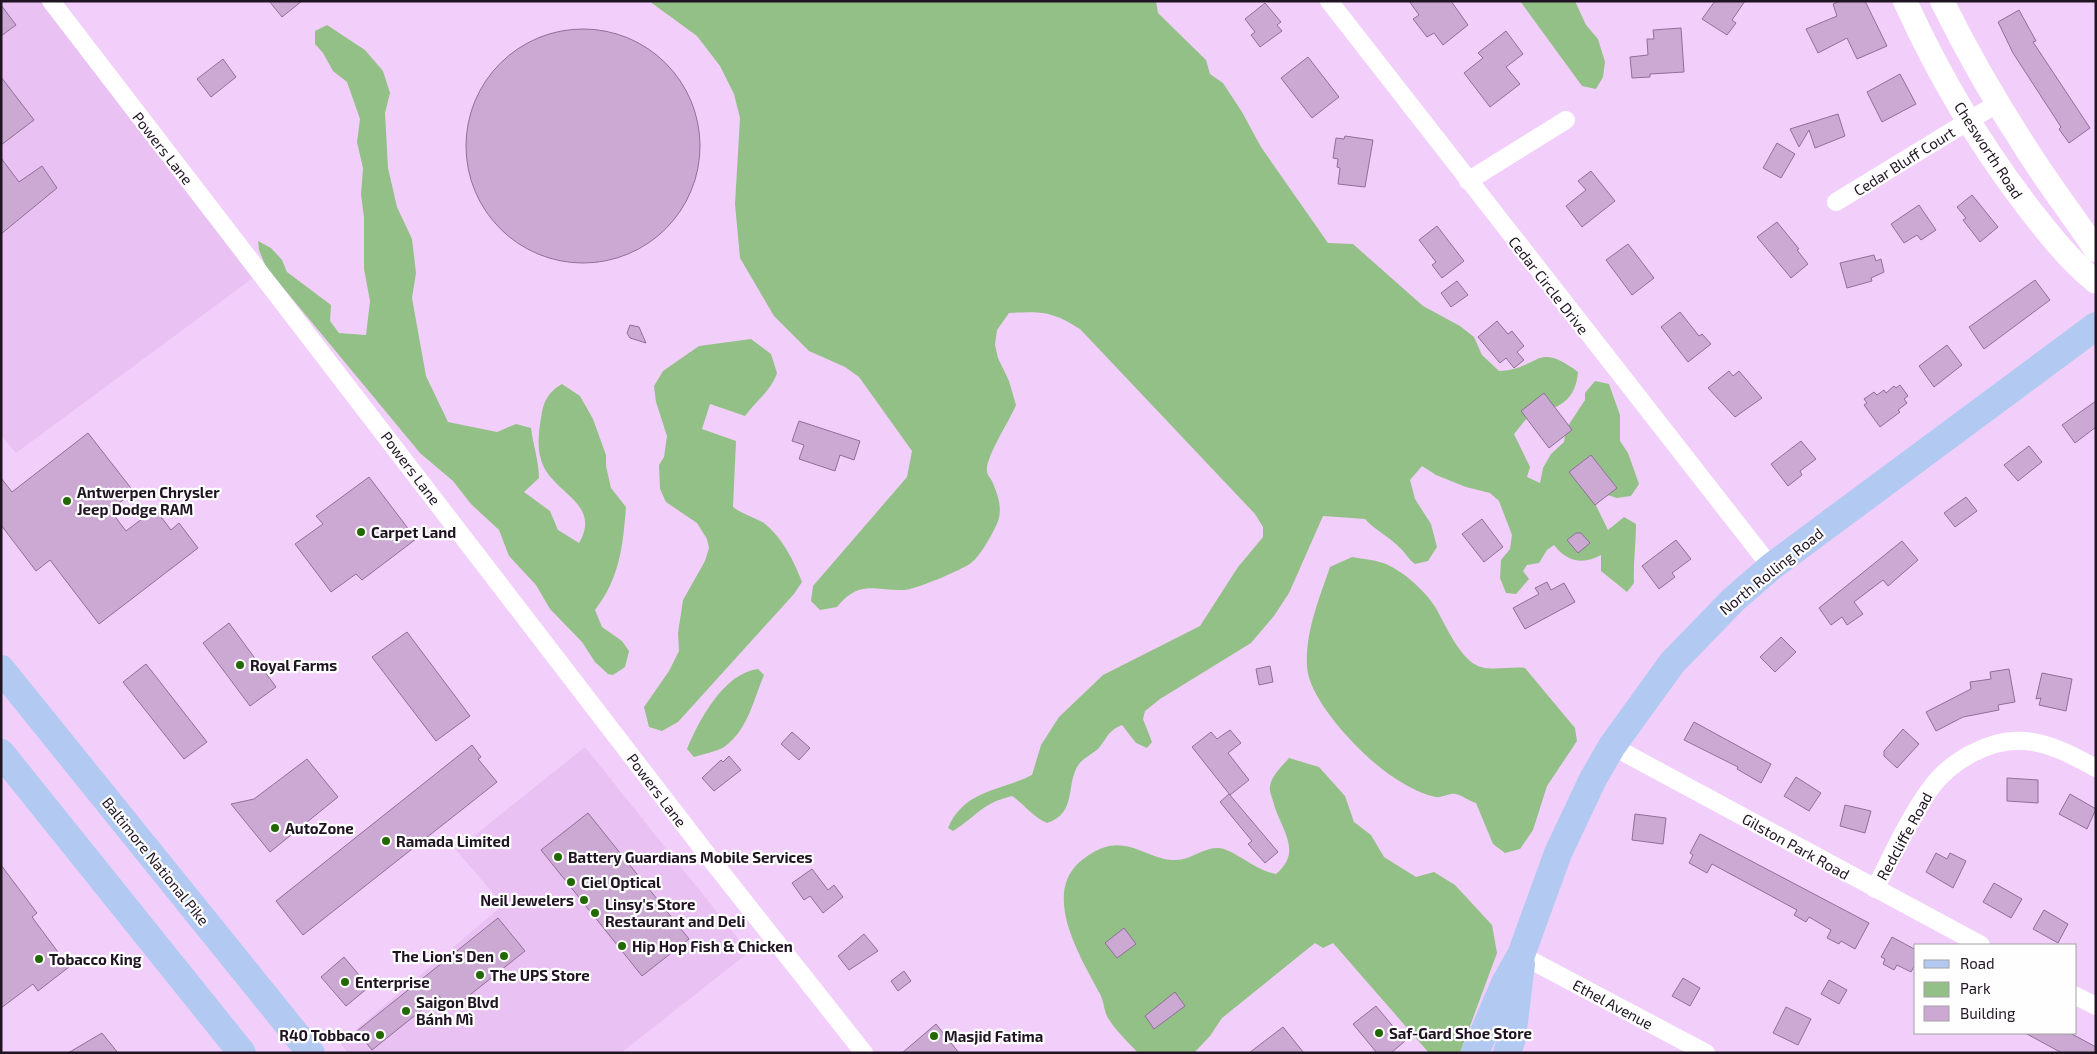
<svg xmlns="http://www.w3.org/2000/svg" width="2097" height="1054" font-family="'Exo 2',sans-serif">
  <style>
    .built { fill: #e9c1f3 }
    .green { fill: #93c087 }
    .building { fill: #cba9d3; stroke: #8f6f97 }
    .lines { fill: none; stroke-linecap: round; stroke-linejoin: round }
    .street { stroke: #fff; stroke-width: 18 }
    .secondary { stroke: #fff; stroke-width: 24 }
    .primary { stroke: #b2caf1; stroke-width: 28 }
    .poi-dot { fill: #216800; stroke: #fefefe; stroke-width: 2 }
    .labels { text-anchor: middle; dominant-baseline: central; stroke-width: 4.5; stroke-linejoin: round; paint-order: stroke }
    .street-label { font-size: 15px; fill: #201423; stroke: #fefefe }
    .poi-label { font-size: 15px; font-weight: bold; fill: #201423; stroke: #fefefe; text-anchor: start }
  </style>
  <rect width="100%" height="100%" fill="#f2cffb"/>
  <g class="built">
    <path d="M1,1H43L253,278L16,453L1,435Z"/>
    <path d="M585,747L749,952L621,1053H348L340,1043L503,905L456,850Z"/>
  </g>
  <g class="green">
    <path d="M649,1H1156L1158,13L1206,60L1210,74L1223,83L1242,112L1261,147L1328,243L1353,244L1423,306L1460,326L1474,337L1482,355L1499,371C1541,369 1535,340 1578,372C1576,399 1559,411 1532,412L1514,434L1530,467L1527,477L1540,483L1543,468L1551,454L1564,442L1566,429L1585,400V393L1595,381L1609,384L1620,415V441L1628,453L1639,484L1631,496L1617,498L1588,489L1608,530L1624,517L1636,524C1636,545 1633,563 1634,583L1627,592L1601,571V555C1583,565 1567,562 1554,545L1547,550L1539,563L1527,565L1523,571L1529,579L1516,594L1506,593L1500,578L1501,560L1510,549L1512,535L1499,501L1490,493L1466,487L1436,475L1422,466L1410,480L1415,499L1431,524L1437,547L1428,561L1415,564C1408,559 1405,552 1399,547C1388,536 1375,530 1365,519L1323,516L1289,593L1274,616L1251,643L1160,699L1145,711L1143,719L1152,742L1147,748L1136,743L1122,725C1106,732 1108,738 1098,749C1092,754 1084,758 1079,764C1065,783 1078,813 1047,823C1033,817 1025,805 1012,796C982,803 977,816 953,831L948,828C964,790 1000,791 1032,775L1041,745L1059,717L1103,675L1200,626L1238,567L1263,537V527L1255,514L1080,329C1052,311 1042,311 1009,313L997,330L995,345L998,358L1009,381L1016,405C1010,420 985,458 987,471C987,474 990,478 992,481C999,498 1004,511 995,528C990,538 980,556 971,563C962,570 914,590 904,590C875,591 860,579 837,607L820,610L811,601L813,586L907,477L912,451L859,377L845,367L809,351L774,316L740,258L735,204L740,118L734,94L720,66L697,36Z"/>
    <path d="M1520,1H1575L1586,25L1598,39L1605,62L1603,77L1596,89L1582,86Z"/>
    <path d="M327,25L365,50L383,71L390,93L385,113L388,168L397,207L412,239L416,273L412,298L426,376L448,422L497,432L516,424L531,428C533,445 539,461 539,478L524,492L550,511L558,530L579,543C600,507 562,496 546,471C536,454 538,436 541,418C543,402 548,392 562,384L580,396L593,419L606,455V466L611,488L626,507C623,545 620,578 595,610L602,627L622,641L629,651L625,667L613,675L608,674L595,662L582,642L550,609L536,585L509,556L499,530L471,504L453,481L420,453L266,267L259,250L258,241L271,248L282,260L287,272L331,305L330,321L339,333L366,335L370,301L364,269V217L361,195L363,168L357,142L360,119L347,82L333,71L323,53L315,44V31Z"/>
    <path d="M751,339L771,354L777,373C771,391 756,401 745,416L710,404L702,429L736,441L733,507C742,514 754,517 764,523C782,537 794,561 802,582L794,594L678,722L662,731L649,727L644,707L669,671L679,651L678,633L683,600L705,561L709,548L707,539L697,523L666,502L660,489L659,465L664,457L667,436L656,402L654,386L663,371L699,346Z"/>
    <path d="M1352,557C1363,559 1376,560 1386,564C1404,572 1427,592 1437,610C1445,625 1460,657 1476,665C1487,672 1511,666 1525,668L1575,728L1577,741L1547,786L1533,830L1520,849L1505,853L1493,844L1476,803C1469,801 1462,795 1455,794C1449,793 1442,798 1436,797C1425,795 1410,788 1401,782C1370,765 1309,703 1307,667C1305,633 1319,599 1330,567Z"/>
    <path d="M758,669L764,675C753,701 748,730 724,747C716,752 703,754 694,757L687,749C699,720 724,673 758,669Z"/>
    <path d="M1289,758L1319,767L1345,796L1354,822L1371,835L1384,857L1416,877L1434,872L1455,885L1492,925L1497,953L1460,1053H1429L1333,943L1323,948L1315,943L1222,1018L1210,1036L1194,1053H1138C1128,1042 1116,1031 1108,1018C1104,1012 1104,1001 1100,994C1081,958 1040,893 1082,860C1090,854 1099,848 1109,846C1133,841 1152,860 1175,860C1189,861 1204,847 1218,848C1234,849 1254,870 1276,874C1304,851 1280,829 1273,801C1272,797 1269,791 1270,786C1272,775 1282,766 1289,758Z"/>
  </g>
  <g class="building">
    <path d="M269,1H302L282,17Z"/>
    <path d="M1409,1H1451L1468,25L1443,45L1434,33L1427,37L1413,19L1419,15Z"/>
    <path d="M1715,1H1745L1732,20L1736,23L1727,35L1702,19Z"/>
    <path d="M1840,1H1865L1887,46L1857,59L1847,38L1818,53L1806,29L1837,16L1833,4Z"/>
    <path d="M1265,3L1281,22L1277,25L1282,31L1260,47L1251,35L1255,32L1245,19Z"/>
    <path d="M1,5L16,25L1,36Z"/>
    <path d="M2019,10L2036,41L2033,42L2090,128L2069,143L2059,129L2061,127L2013,53L1998,22Z"/>
    <path d="M1681,28L1684,72L1650,74V77L1632,78L1630,57L1648,55L1647,39H1654L1653,30Z"/>
    <circle cx="583" cy="146" r="117"/>
    <path d="M1506,31L1523,54L1506,67L1520,84L1490,107L1464,73L1483,58L1478,53Z"/>
    <path d="M1308,57L1339,97L1312,118L1281,78Z"/>
    <path d="M223,59L236,77L211,97L197,79Z"/>
    <path d="M1900,74L1916,104L1882,122L1867,92Z"/>
    <path d="M1,77L34,120L1,145Z"/>
    <path d="M1838,114L1845,136L1815,148L1809,130L1799,147L1790,129Z"/>
    <path d="M1345,136L1373,140L1365,187L1338,184L1340,168L1337,167L1338,159L1333,158L1336,138L1344,139Z"/>
    <path d="M1777,143L1795,154L1781,178L1763,168Z"/>
    <path d="M1,158L19,182L42,166L57,188L1,234Z"/>
    <path d="M1591,171L1615,201L1582,227L1566,206L1586,190L1578,181Z"/>
    <path d="M1972,195L1998,227L1980,242L1963,220L1966,218L1957,207Z"/>
    <path d="M1919,205L1936,230L1921,240L1917,235L1904,243L1891,224Z"/>
    <path d="M1777,222L1799,249L1797,250L1808,264L1791,278L1757,237Z"/>
    <path d="M1437,226L1464,261L1442,278L1432,265L1436,262L1419,240Z"/>
    <path d="M1628,244L1654,278L1632,295L1606,260Z"/>
    <path d="M1874,255L1876,261L1881,259L1884,272L1871,278L1872,281L1847,288L1840,263Z"/>
    <path d="M2035,280L2050,300L1984,349L1969,327Z"/>
    <path d="M1457,281L1468,295L1451,307L1441,293Z"/>
    <path d="M1680,312L1699,336L1702,334L1711,344L1688,362L1661,327Z"/>
    <path d="M1497,321L1508,334L1512,331L1524,346L1517,352L1524,360L1514,368L1506,358L1500,363L1478,337Z"/>
    <path d="M630,325L639,327L646,343L630,338L627,333Z"/>
    <path d="M1947,345L1962,365L1934,387L1919,366Z"/>
    <path d="M1729,371L1733,376L1739,371L1762,398L1735,417L1708,388Z"/>
    <path d="M1900,385L1908,396L1904,399L1907,403L1898,410L1900,412L1880,427L1864,405L1867,403L1864,399L1874,392L1877,395L1884,390L1886,393L1894,386L1896,388Z"/>
    <path d="M1544,393L1572,430L1549,448L1521,411Z"/>
    <path d="M2096,401V427L2075,443L2062,425Z"/>
    <path d="M799,421L860,441L854,460L840,455L835,471L799,459L804,445L792,441Z"/>
    <path d="M88,433L134,492L110,510L126,531L155,509L171,530L179,523L198,548L99,624L50,560L36,571L1,525V478L12,492Z"/>
    <path d="M1801,441L1816,459L1800,471L1802,475L1788,486L1771,464Z"/>
    <path d="M2029,446L2042,462L2018,481L2004,465Z"/>
    <path d="M1591,455L1617,488L1595,505L1569,472Z"/>
    <path d="M369,477L416,539L362,580L356,574L331,592L295,544L323,524L316,516Z"/>
    <path d="M1966,497L1977,511L1955,527L1944,513Z"/>
    <path d="M1482,519L1503,547L1484,562L1462,534Z"/>
    <path d="M1576,533H1581L1590,543L1578,553L1567,540Z"/>
    <path d="M1676,540L1691,559L1672,573L1675,577L1659,589L1642,566Z"/>
    <path d="M1902,541L1918,560L1888,586L1883,580L1854,602L1863,614L1847,625L1842,617L1831,625L1819,608Z"/>
    <path d="M1547,582L1551,590L1564,583L1575,602L1525,629L1513,608L1539,594L1535,588Z"/>
    <path d="M229,623L276,687L250,706L203,643Z"/>
    <path d="M407,632L470,716L436,741L372,657Z"/>
    <path d="M1781,637L1796,652L1775,672L1760,657Z"/>
    <path d="M146,664L207,742L184,759L123,682Z"/>
    <path d="M1270,666L1273,682L1259,685L1256,669Z"/>
    <path d="M2009,669L2015,702L1998,705L1999,710L1963,717L1936,731L1926,712L1971,689L1970,682L1991,679L1990,672Z"/>
    <path d="M2042,673L2072,679L2066,711L2039,705L2041,698L2036,699Z"/>
    <path d="M1694,722L1771,764L1761,783L1737,769L1738,767L1684,740Z"/>
    <path d="M1903,729L1919,744L1897,768L1884,756V751Z"/>
    <path d="M1230,730L1241,743L1228,753L1249,780L1230,795L1192,747L1211,732L1217,739Z"/>
    <path d="M792,732L810,748L799,760L781,744Z"/>
    <path d="M472,745L481,757L478,759L497,782L303,935L276,901Z"/>
    <path d="M729,756L741,770L714,791L702,778L721,760L723,762Z"/>
    <path d="M307,759L338,797L270,852L231,804L254,799Z"/>
    <path d="M1796,777L1821,793L1809,811L1784,796Z"/>
    <path d="M2007,778L2038,780V803L2007,801Z"/>
    <path d="M1229,794L1278,852L1265,863L1248,844L1252,841L1220,802Z"/>
    <path d="M2070,794L2096,809L2087,829L2059,814Z"/>
    <path d="M1845,805L1871,811L1865,833L1840,826Z"/>
    <path d="M588,813L689,939L642,976L541,850Z"/>
    <path d="M1635,814L1666,818L1663,844L1632,840Z"/>
    <path d="M1700,834L1869,923L1855,949L1841,941L1839,944L1827,938L1831,930L1809,917L1806,922L1794,915L1797,910L1712,864L1707,873L1689,863L1693,855L1690,853Z"/>
    <path d="M1936,853L1947,859L1950,853L1966,861L1953,888L1926,872Z"/>
    <path d="M1,865L37,913L32,917L69,967L38,991L33,984L1,1008Z"/>
    <path d="M812,869L828,890L834,885L843,897L823,913L810,896L804,900L792,883Z"/>
    <path d="M1994,883L2022,899L2011,918L1983,902Z"/>
    <path d="M2044,910L2068,924L2058,943L2033,929Z"/>
    <path d="M498,918L525,951L451,1010L439,996L372,1050L357,1031Z"/>
    <path d="M1124,928L1136,944L1117,958L1105,943Z"/>
    <path d="M864,934L878,951L849,970L838,956Z"/>
    <path d="M1892,937L1916,950V963L1911,972L1897,965L1894,970L1883,964L1885,959L1881,957Z"/>
    <path d="M344,957L369,987L346,1006L321,977Z"/>
    <path d="M904,971L911,981L898,991L891,981Z"/>
    <path d="M1683,978L1700,988L1690,1006L1672,996Z"/>
    <path d="M1829,980L1847,990L1839,1004L1821,994Z"/>
    <path d="M1175,992L1185,1006L1154,1029L1145,1016Z"/>
    <path d="M1376,1006L1405,1041L1391,1053H1377L1353,1024Z"/>
    <path d="M1786,1007L1811,1019L1798,1045L1773,1033Z"/>
    <path d="M936,1024L959,1053H902Z"/>
    <path d="M1283,1027L1304,1053H1249Z"/>
    <path d="M102,1033L118,1053H68Z"/>
    <path d="M2025,1033H2070L2096,1047V1053H2062Z"/>
  </g>
  <g class="lines">
    <g class="street">
      <path d="M51,1L709,857L864,1053"/>
      <path d="M1329,1L1771,567"/>
      <path d="M1468,181L1566,120"/>
      <path d="M1836,202L1998,103"/>
      <path d="M1612,746L1981,945"/>
      <path d="M1875,889C1892,856 1908,819 1930,789C1950,761 1990,738 2025,741C2050,743 2074,756 2096,768"/>
      <path d="M1521,955L1706,1053"/>
      <path d="M2076,996L2096,1006"/>
    </g>
    <g class="secondary">
      <path d="M1905,1C1938,74 1979,143 2027,206C2048,233 2069,260 2096,282"/>
      <path d="M1942,1C1968,54 1997,104 2029,153C2050,186 2074,217 2096,250"/>
    </g>
    <g class="primary">
      <path d="M1,669L311,1053"/>
      <path d="M1,753L242,1053"/>
      <path d="M1475,1053L1505,983L1521,955L1558,853L1593,779L1612,746L1672,663L1733,600L1771,567L2096,326"/>
      <path d="M1507,1053L1512,1038L1521,964"/>
    </g>
  </g>
  <g class="poi-dot">
    <circle cx="67" cy="501" r="5"/>
    <circle cx="361" cy="532" r="5"/>
    <circle cx="240" cy="665" r="5"/>
    <circle cx="275" cy="828" r="5"/>
    <circle cx="386" cy="841" r="5"/>
    <circle cx="558" cy="857" r="5"/>
    <circle cx="571" cy="882" r="5"/>
    <circle cx="584" cy="900" r="5"/>
    <circle cx="595" cy="913" r="5"/>
    <circle cx="622" cy="946" r="5"/>
    <circle cx="504" cy="956" r="5"/>
    <circle cx="39" cy="959" r="5"/>
    <circle cx="480" cy="975" r="5"/>
    <circle cx="345" cy="982" r="5"/>
    <circle cx="406" cy="1011" r="5"/>
    <circle cx="1379" cy="1033" r="5"/>
    <circle cx="380" cy="1035" r="5"/>
    <circle cx="934" cy="1036" r="5"/>
  </g>
  <g class="labels">
    <g class="street-label">
      <text transform="translate(163 148) rotate(52)">Powers Lane</text>
      <text transform="translate(1989 150) rotate(57)">Chesworth Road</text>
      <text transform="translate(1904 161) rotate(-32)">Cedar Bluff Court</text>
      <text transform="translate(1549 285) rotate(52)">Cedar Circle Drive</text>
      <text transform="translate(411 468) rotate(53)">Powers Lane</text>
      <text transform="translate(1771 571) rotate(-39)">North Rolling Road</text>
      <text transform="translate(657 790) rotate(53)">Powers Lane</text>
      <text transform="translate(1904 836) rotate(-61)">Redcliffe Road</text>
      <text transform="translate(1796 846) rotate(29)">Gilston Park Road</text>
      <text transform="translate(156 861) rotate(51)">Baltimore National Pike</text>
      <text transform="translate(1613 1004) rotate(28)">Ethel Avenue</text>
    </g>
    <g class="poi-label">
      <text x="77" y="492">Antwerpen Chrysler<tspan x="77" dy="17">Jeep Dodge RAM</tspan></text>
      <text x="371" y="532">Carpet Land</text>
      <text x="250" y="665">Royal Farms</text>
      <text x="285" y="828">AutoZone</text>
      <text x="396" y="841">Ramada Limited</text>
      <text x="568" y="857">Battery Guardians Mobile Services</text>
      <text x="581" y="882">Ciel Optical</text>
      <text x="574" y="900" text-anchor="end">Neil Jewelers</text>
      <text x="605" y="904">Linsy's Store<tspan x="605" dy="17">Restaurant and Deli</tspan></text>
      <text x="632" y="946">Hip Hop Fish &amp; Chicken</text>
      <text x="494" y="956" text-anchor="end">The Lion's Den</text>
      <text x="49" y="959">Tobacco King</text>
      <text x="490" y="975">The UPS Store</text>
      <text x="355" y="982">Enterprise</text>
      <text x="416" y="1002">Saigon Blvd<tspan x="416" dy="17">Bánh Mì</tspan></text>
      <text x="1389" y="1033">Saf-Gard Shoe Store</text>
      <text x="370" y="1035" text-anchor="end">R40 Tobbaco</text>
      <text x="944" y="1036">Masjid Fatima</text>
    </g>
  </g>
  <rect width="2097" height="1054" fill="none" stroke="#201423" stroke-width="5"/>
  <rect x="1914" y="944" width="162" height="90" fill="#fefefe" stroke="#a5a0a6"/>
  <rect x="1924" y="960" width="25" height="8" fill="#b2caf1" stroke="#a5a0a6"/>
  <text x="1960" y="969" font-size="15" fill="#201423">Road</text>
  <rect x="1924" y="982" width="25" height="15" fill="#93c087" stroke="#a5a0a6"/>
  <text x="1960" y="994" font-size="15" fill="#201423">Park</text>
  <rect x="1924" y="1006" width="25" height="15" fill="#cba9d3" stroke="#a5a0a6"/>
  <text x="1960" y="1019" font-size="15" fill="#201423">Building</text>
</svg>
